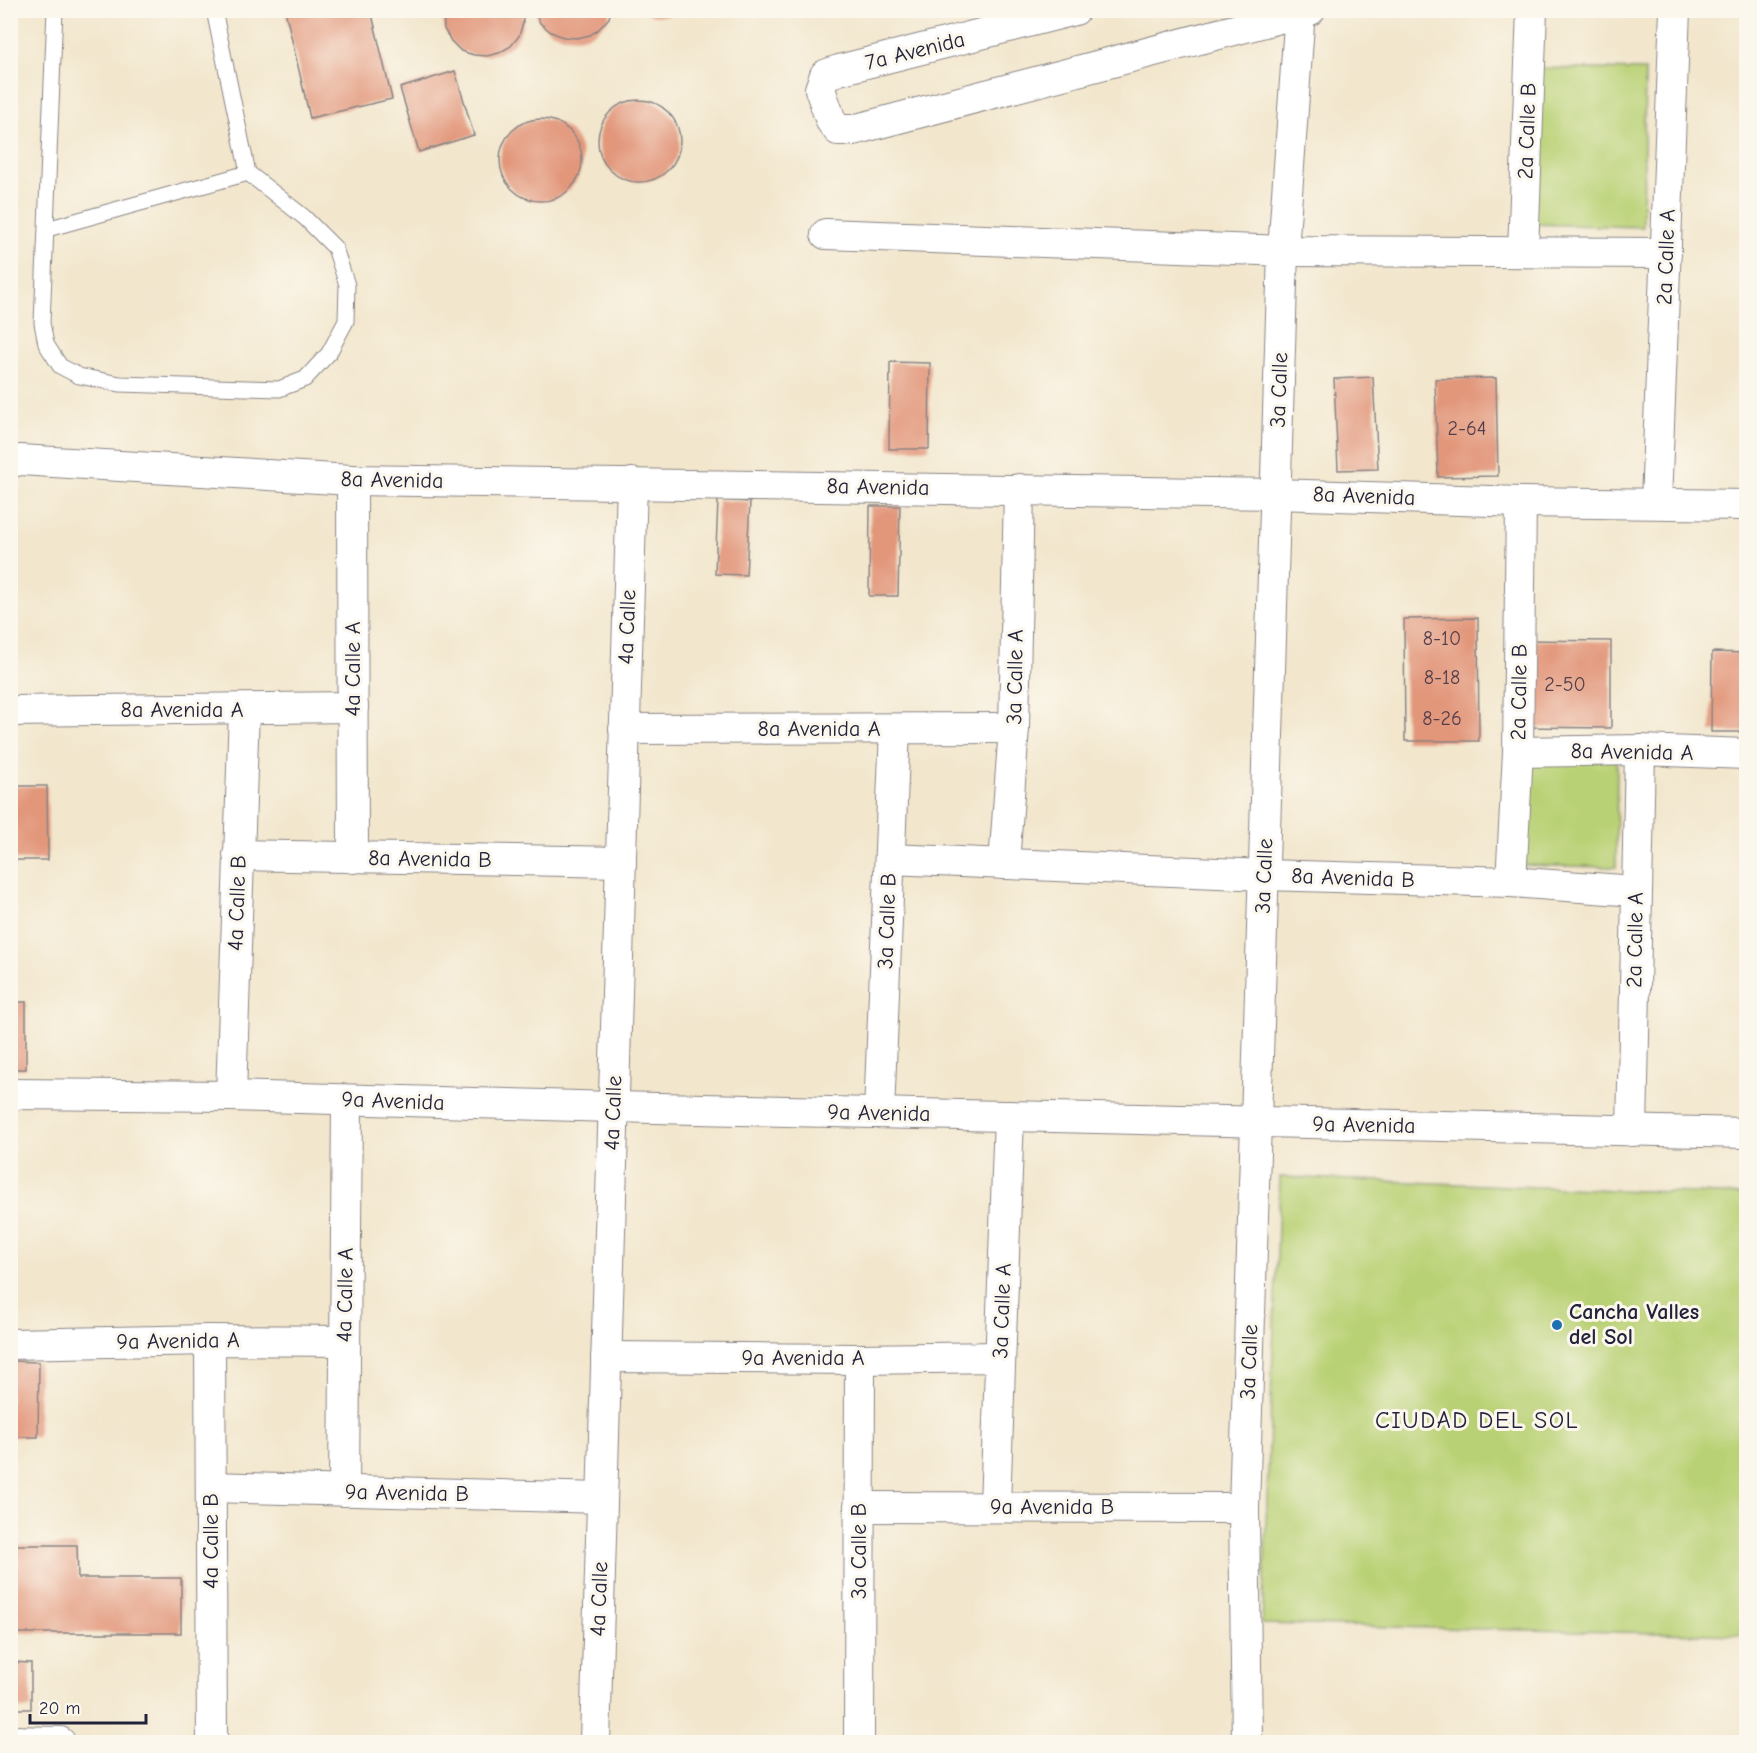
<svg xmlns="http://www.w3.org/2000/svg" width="1757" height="1753" font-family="'Comic Neue',sans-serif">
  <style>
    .green { fill: #b9d175; stroke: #6e7a58; stroke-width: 1.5 }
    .building { fill: #e2967a }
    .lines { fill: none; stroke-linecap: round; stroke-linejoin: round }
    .lane-casing { stroke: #8a8484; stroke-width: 17 }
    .street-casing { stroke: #8a8484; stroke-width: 32 }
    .lane { stroke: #fff; stroke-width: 15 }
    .street { stroke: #fff; stroke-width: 30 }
    .poi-dot { fill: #1f6fb2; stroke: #fbf7ec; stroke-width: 2 }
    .labels { text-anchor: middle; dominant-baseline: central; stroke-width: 6; stroke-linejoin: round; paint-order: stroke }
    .number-label { font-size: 20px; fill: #523f4b }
    .street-label { font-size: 22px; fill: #22223b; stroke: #fbf7ec }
    .poi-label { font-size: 22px; font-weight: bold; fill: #22223b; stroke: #fbf7ec; text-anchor: start }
    .neighbourhood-label { font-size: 24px; letter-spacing: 1.5px; fill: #22223b; stroke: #fbf7ec }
  </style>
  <rect width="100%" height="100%" fill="#fbf7ec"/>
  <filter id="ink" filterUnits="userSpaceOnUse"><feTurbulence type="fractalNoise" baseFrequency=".0167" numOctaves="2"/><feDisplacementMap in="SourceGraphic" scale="12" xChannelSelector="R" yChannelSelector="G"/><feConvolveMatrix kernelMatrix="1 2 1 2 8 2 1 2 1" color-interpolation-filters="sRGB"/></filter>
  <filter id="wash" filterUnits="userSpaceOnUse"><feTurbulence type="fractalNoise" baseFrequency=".008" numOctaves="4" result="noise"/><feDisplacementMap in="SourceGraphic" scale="24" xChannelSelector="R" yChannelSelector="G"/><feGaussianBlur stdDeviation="1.35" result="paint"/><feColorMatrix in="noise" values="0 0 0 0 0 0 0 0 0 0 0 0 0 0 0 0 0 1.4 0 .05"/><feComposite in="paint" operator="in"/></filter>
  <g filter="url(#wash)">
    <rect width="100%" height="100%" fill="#f2e6cc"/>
    <g class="green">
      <path d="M1530,68L1645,70L1643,227L1529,224Z"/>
      <path d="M1507,758L1617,760L1616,867L1505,865Z"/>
      <path d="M1280,1177L1746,1195V1635L1262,1624Z"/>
    </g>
    <g id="blocks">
      <g class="building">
        <path d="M285,10H371L392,99L310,118Z"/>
        <path d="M443,10H523V23L519,36L511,46L499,53L487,56L474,55L461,51L451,41L444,29Z"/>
        <path d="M534,10H611L609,18L600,28L590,35L577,38L563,37L551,32L540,23Z"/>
        <path d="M641,10H684L667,16H653Z"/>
        <path d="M455,71L474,135L419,152L400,88Z"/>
        <circle cx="639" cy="141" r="41"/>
        <circle cx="541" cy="160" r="41"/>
        <path d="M890,362L930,363L929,449H889Z"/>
        <path d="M1373,377L1378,469L1338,470L1334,379Z"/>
        <path d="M1496,378L1498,476L1438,477L1435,379Z"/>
        <path d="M718,500L750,502L746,575L715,574Z"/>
        <path d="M870,506H900L898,596H869Z"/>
        <path d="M1478,618L1479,741H1405L1404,619Z"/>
        <path d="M1520,640L1611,641V728L1520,727Z"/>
        <path d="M1712,652L1746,653V732H1711Z"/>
        <path d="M10,786H47L48,860H10Z"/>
        <rect x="10" y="1002" width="16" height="67"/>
        <path d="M10,1361L39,1362L38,1437H10Z"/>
        <path d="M10,1545H77L78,1578H181V1633H10Z"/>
        <path d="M10,1662L31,1663V1709H10Z"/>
      </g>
    </g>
  </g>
  <g filter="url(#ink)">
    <use href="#blocks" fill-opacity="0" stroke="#8a8484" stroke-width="1.5"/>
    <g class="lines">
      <defs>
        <g id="lane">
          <path d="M55,10L42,323L46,344L60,366L79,376L120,384L279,389L305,379L329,353L346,321L347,285L335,248L304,217L248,173L214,10"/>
          <path d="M47,229L248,173"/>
        </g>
        <g id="street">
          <path d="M1075,10L839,70L825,75L820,89L831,121L838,130H853L1310,10"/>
          <path d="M826,234L1283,251L1666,253"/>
          <path d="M1523,252L1532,10"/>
          <path d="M10,463L20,460L352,480L1276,494L1521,502L1746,505"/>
          <path d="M352,480L353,858"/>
          <path d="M1656,503L1675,10"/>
          <path d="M10,711L353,707"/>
          <path d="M624,729L1014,728"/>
          <path d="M1518,752L1640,750L1746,754"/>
          <path d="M238,855L621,862"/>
          <path d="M890,859L1264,875L1511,882L1636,891"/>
          <path d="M1004,864L1014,728L1019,489"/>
          <path d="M1511,882L1518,752L1521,502"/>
          <path d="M10,1094L231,1096L613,1107L1746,1133"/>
          <path d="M231,1096L244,709"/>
          <path d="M879,1113L895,729"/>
          <path d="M1632,1131L1640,750"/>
          <path d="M210,1340L212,1742"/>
          <path d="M10,1344L210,1340L345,1341"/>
          <path d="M606,1357L860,1359L1000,1357"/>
          <path d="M211,1487L602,1498"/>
          <path d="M344,1491L347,1100"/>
          <path d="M995,1506L1009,1116"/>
          <path d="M859,1507L1244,1508"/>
          <path d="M10,1741L60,1742"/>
          <path d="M595,1742L632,483"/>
          <path d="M859,1742L860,1359"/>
          <path d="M1247,1742L1244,1508L1283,251L1300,10"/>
        </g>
      </defs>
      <use href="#lane" class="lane-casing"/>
      <use href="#street" class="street-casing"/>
      <use href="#lane" class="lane"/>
      <use href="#street" class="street"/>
    </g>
  </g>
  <circle class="poi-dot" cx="1557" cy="1325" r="6"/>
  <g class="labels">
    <g class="number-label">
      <text x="1467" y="428">2-64</text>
      <text x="1442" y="638">8-10</text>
      <text x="1442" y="677">8-18</text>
      <text x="1565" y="684">2-50</text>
      <text x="1442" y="718">8-26</text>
    </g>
    <g class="street-label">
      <text transform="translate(915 51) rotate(-14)">7a Avenida</text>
      <text transform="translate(1527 131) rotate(-88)">2a Calle B</text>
      <text transform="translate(1666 257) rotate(-88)">2a Calle A</text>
      <text transform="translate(1279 390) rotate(-88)">3a Calle</text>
      <text transform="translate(392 480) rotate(1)">8a Avenida</text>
      <text transform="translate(878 487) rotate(1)">8a Avenida</text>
      <text transform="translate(1364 496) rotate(2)">8a Avenida</text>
      <text transform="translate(627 627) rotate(-88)">4a Calle</text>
      <text transform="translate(353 669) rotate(-90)">4a Calle A</text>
      <text transform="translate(1015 677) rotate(-89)">3a Calle A</text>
      <text transform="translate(1519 692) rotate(-89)">2a Calle B</text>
      <text x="182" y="710">8a Avenida A</text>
      <text x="819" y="729">8a Avenida A</text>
      <text transform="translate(1632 752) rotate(1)">8a Avenida A</text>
      <text transform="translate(430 859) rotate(1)">8a Avenida B</text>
      <text transform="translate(1264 876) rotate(-88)">3a Calle</text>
      <text transform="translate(1353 878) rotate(2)">8a Avenida B</text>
      <text transform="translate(237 903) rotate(-88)">4a Calle B</text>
      <text transform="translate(887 921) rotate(-88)">3a Calle B</text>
      <text transform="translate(1635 940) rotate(-89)">2a Calle A</text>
      <text transform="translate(393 1101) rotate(2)">9a Avenida</text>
      <text transform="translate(613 1113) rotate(-88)">4a Calle</text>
      <text transform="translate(879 1113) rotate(1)">9a Avenida</text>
      <text transform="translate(1364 1125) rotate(1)">9a Avenida</text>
      <text transform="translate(345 1295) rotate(-89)">4a Calle A</text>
      <text transform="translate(1002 1311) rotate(-88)">3a Calle A</text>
      <text transform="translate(178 1341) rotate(-1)">9a Avenida A</text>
      <text x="803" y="1358">9a Avenida A</text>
      <text transform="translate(1249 1362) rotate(-88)">3a Calle</text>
      <text transform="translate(407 1493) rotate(1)">9a Avenida B</text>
      <text x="1052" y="1507">9a Avenida B</text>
      <text transform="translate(211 1541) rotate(-90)">4a Calle B</text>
      <text transform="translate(859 1551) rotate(-90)">3a Calle B</text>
      <text transform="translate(599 1599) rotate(-88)">4a Calle</text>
    </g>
    <g class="poi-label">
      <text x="1569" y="1312">Cancha Valles<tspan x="1569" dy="25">del Sol</tspan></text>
    </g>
    <g class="neighbourhood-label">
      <text x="1477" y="1420">CIUDAD DEL SOL</text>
    </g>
  </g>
  <rect width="1757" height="1753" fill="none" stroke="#fbf7ec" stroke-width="36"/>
  <path d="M30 1714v9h116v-9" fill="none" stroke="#22223b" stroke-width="3"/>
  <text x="39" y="1714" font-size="18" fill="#22223b" stroke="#fbf7ec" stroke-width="4.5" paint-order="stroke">20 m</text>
</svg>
